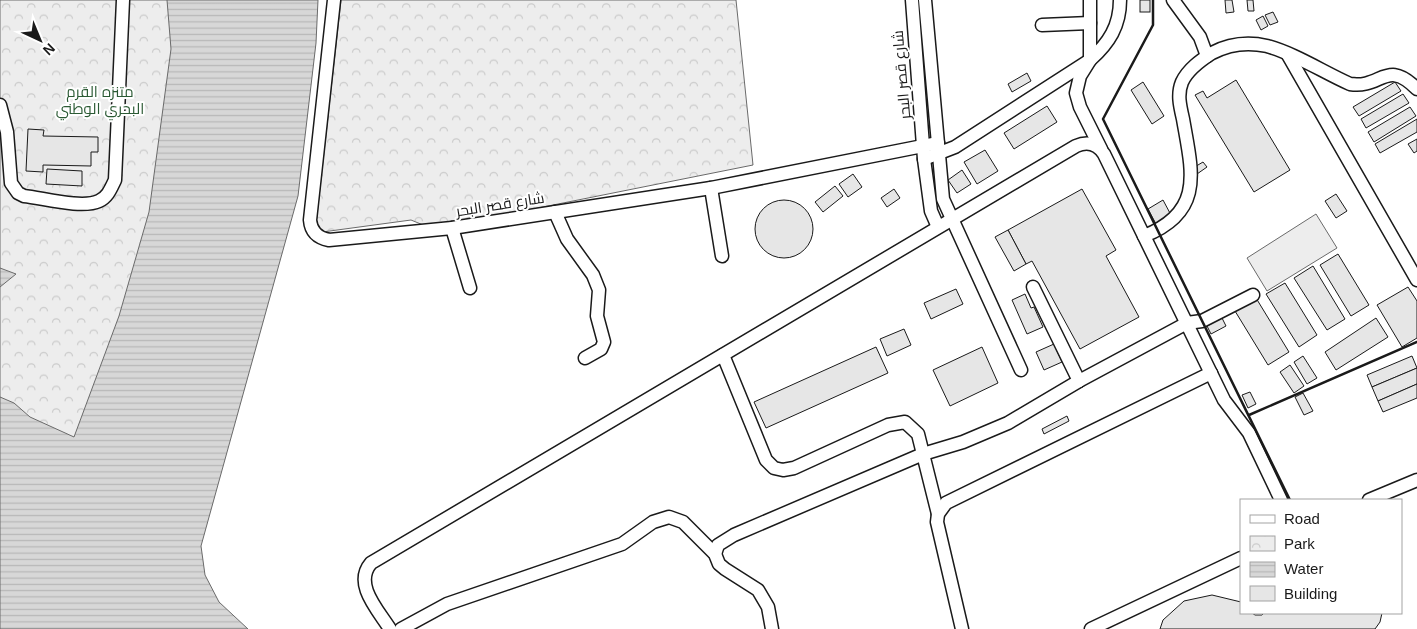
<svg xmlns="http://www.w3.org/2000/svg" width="1417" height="629" font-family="Arial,Cairo,sans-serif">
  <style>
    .park { fill: url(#park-crowns); stroke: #6a6a6a }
    .garden { fill: #ededed; stroke: #6a6a6a }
    .water { fill: url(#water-rules); stroke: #6a6a6a }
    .building { fill: #e6e6e6; stroke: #1a1a1a }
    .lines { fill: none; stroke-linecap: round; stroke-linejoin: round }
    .minor-casing { stroke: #1a1a1a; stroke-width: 15 }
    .minor { stroke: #fff; stroke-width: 12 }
    .wall { stroke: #1a1a1a; stroke-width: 2.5 }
    .labels { text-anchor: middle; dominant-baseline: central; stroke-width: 4; stroke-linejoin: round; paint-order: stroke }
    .street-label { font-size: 15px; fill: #1a1a1a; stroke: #fff }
    .park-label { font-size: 15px; fill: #2b5a34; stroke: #fff }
  </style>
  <defs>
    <pattern id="park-crowns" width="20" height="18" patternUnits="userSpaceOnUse" patternTransform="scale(1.25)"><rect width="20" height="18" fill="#ededed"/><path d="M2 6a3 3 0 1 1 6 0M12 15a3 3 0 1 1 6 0" fill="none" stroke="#cbcbcb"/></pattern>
    <pattern id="water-rules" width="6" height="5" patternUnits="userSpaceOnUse" patternTransform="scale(1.25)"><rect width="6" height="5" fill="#d7d7d7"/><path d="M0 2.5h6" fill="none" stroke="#b8b8b8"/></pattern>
  </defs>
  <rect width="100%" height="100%" fill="#fff"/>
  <g class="park">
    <path d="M0,0H210L64,616L0,629Z"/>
    <path d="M341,0H736L753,165L433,229L411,220L315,233Z"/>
  </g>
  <path class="garden" d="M1316,214L1337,248L1267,291L1247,258Z"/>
  <g class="water">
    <path d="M167,0H318L316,43L298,196L201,546L205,575L219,602L248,629H0V397L14,403L30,417L74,437L119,316L149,212L171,49Z"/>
    <path d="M0,268L16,274L0,287Z"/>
  </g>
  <g class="building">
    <rect x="1140" y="0" width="10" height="12"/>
    <path d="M1225,0H1232L1234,12L1226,13Z"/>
    <path d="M1247,0H1253L1254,11H1248Z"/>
    <path d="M1273,12L1278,22L1270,25L1265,15Z"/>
    <path d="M1263,16L1268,26L1261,30L1256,20Z"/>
    <path d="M1027,73L1031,81L1012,92L1008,84Z"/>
    <path d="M1236,80L1290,170L1254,192L1195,95L1203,91L1207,98Z"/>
    <path d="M1143,82L1164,116L1152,124L1131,90Z"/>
    <path d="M1395,82L1401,91L1359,116L1353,107Z"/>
    <path d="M1403,94L1409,103L1366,128L1361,119Z"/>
    <path d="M1047,106L1057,122L1014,149L1004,133Z"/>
    <path d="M1410,107L1416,116L1374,142L1368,132Z"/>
    <path d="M1417,119V132L1380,153L1375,144Z"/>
    <path d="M28,129L44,130L43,136L98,137V152H91V166L43,165V172L26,171Z"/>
    <path d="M1417,139V151L1414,153L1408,144Z"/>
    <path d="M985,150L998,171L977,184L964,162Z"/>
    <path d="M1203,162L1207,167L1197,174L1193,168Z"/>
    <path d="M47,169L82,171V186L46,184Z"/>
    <path d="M962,170L971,184L957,193L948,180Z"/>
    <path d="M853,174L862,187L848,197L839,184Z"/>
    <path d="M835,186L843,196L823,212L815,202Z"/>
    <path d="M894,189L900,198L887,207L881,198Z"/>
    <path d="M1082,189L1116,250L1106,256L1139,317L1080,349L1032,261L1026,264L1008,230Z"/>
    <path d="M1336,194L1347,211L1336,218L1325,201Z"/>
    <circle cx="784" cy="229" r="29"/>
    <path d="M1163,200L1171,215L1156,224L1148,209Z"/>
    <path d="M1008,230L1026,264L1014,271L995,237Z"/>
    <path d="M1338,254L1369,305L1351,316L1320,265Z"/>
    <path d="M1313,266L1345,319L1327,330L1294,278Z"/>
    <path d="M1285,283L1317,335L1299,347L1266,294Z"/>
    <path d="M1408,287L1417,301V338L1402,347L1377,305Z"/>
    <path d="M956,289L963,304L931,319L924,303Z"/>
    <path d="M1025,294L1031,308L1034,307L1043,327L1027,334L1012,300Z"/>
    <path d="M1256,298L1289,352L1268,365L1235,311Z"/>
    <path d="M1222,318L1226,326L1211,334L1207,326Z"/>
    <path d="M1376,318L1388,337L1336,370L1325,352Z"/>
    <path d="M904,329L911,345L887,356L880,339Z"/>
    <path d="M1054,344L1062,362L1044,370L1036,352Z"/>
    <path d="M876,347L888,373L766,428L754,402Z"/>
    <path d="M982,347L998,383L950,406L933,370Z"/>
    <path d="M1303,356L1317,378L1307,384L1294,362Z"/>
    <path d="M1412,356L1417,368L1372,387L1367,375Z"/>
    <path d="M1290,365L1304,386L1294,393L1280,372Z"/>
    <path d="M1417,368V384L1378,401L1372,387Z"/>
    <path d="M1417,384V398L1383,412L1378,401Z"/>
    <path d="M1250,392L1256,404L1248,408L1242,395Z"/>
    <path d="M1303,393L1313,411L1304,415L1295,397Z"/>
    <path d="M1067,416L1069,421L1044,434L1042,429Z"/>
    <path d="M1212,595L1241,602V613H1252L1255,615H1262L1264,613H1382L1380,622L1375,629H1160L1163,620L1184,601Z"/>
  </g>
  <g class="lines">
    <defs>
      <g id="minor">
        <path d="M334,0L310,220C311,232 318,238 329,240L452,228L711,188L938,143"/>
        <path d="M912,0L924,159L931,211L938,227"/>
        <path d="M925,0L943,199L1021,370"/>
        <path d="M1090,0V60L1080,76L1076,93L1080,107L1101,149"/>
        <path d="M1173,0L1200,37L1207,56"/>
        <path d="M1042,25L1090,23"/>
        <path d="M1288,55L1417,280"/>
        <path d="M0,105L7,132L11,183L18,193L24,196C43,198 82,209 99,201C108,197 111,188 115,180L123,0"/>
        <path d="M924,159L955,147L1090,60C1109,43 1120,26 1120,0"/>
        <path d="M711,188L722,256"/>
        <path d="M555,212L567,239L593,275L599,290L597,316L604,342L601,349L585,358"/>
        <path d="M452,228L470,288"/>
        <path d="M1144,236C1205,212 1192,171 1183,119C1180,106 1177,94 1182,82C1188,69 1201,60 1212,53C1229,44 1249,42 1267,46C1296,54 1323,72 1350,84C1382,89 1386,58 1417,89"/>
        <path d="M1033,287L1079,381"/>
        <path d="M723,355L766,460L774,468L783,470L794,468L888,425L905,422L918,434L938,514"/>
        <path d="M1369,500L1417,480"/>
        <path d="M715,554L718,545L734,535L923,454L963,442L1008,423L1079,381L1187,323L1202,321L1253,295"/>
        <path d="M390,629C378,610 353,584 371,563L1076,146C1087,141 1097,143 1104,154L1224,400L1249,433L1281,500"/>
        <path d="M401,629L447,604L622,544L653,522L669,517L683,522L715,554L719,564L725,569L758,590L768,607L772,629"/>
        <path d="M962,629L937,522L938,514L946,503L1211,373"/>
        <path d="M1091,629L1241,558"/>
      </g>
    </defs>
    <use href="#minor" class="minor-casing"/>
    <use href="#minor" class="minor"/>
    <g class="wall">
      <path d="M1153,0V25L1103,119L1290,500"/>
      <path d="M1249,415L1417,342"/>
    </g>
  </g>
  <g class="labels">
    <g class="street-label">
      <text transform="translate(901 75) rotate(-95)">شارع قصر البحر</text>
      <text transform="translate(500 204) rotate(-9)">شارع قصر البحر</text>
    </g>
    <g class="park-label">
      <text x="100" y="91">متنزه القرم<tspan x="100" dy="17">البحري الوطني</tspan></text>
    </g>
  </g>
  <rect x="1240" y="499" width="162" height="115" fill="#ffffff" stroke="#a3a3a3"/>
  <rect x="1250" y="515" width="25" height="8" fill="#ffffff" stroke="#a3a3a3"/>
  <text x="1284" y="524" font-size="15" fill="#1a1a1a">Road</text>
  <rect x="1250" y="536" width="25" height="15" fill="url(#park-crowns)" stroke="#a3a3a3"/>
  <text x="1284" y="549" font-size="15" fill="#1a1a1a">Park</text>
  <rect x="1250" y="562" width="25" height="15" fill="url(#water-rules)" stroke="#a3a3a3"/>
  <text x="1284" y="574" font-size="15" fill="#1a1a1a">Water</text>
  <rect x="1250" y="586" width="25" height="15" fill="#e6e6e6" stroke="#a3a3a3"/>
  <text x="1284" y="599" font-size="15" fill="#1a1a1a">Building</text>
  <g transform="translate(40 40) rotate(136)" stroke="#ffffff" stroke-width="4" paint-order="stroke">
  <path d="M0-4L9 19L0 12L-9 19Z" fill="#1a1a1a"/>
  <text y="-8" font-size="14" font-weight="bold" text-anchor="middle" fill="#1a1a1a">N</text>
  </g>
</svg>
